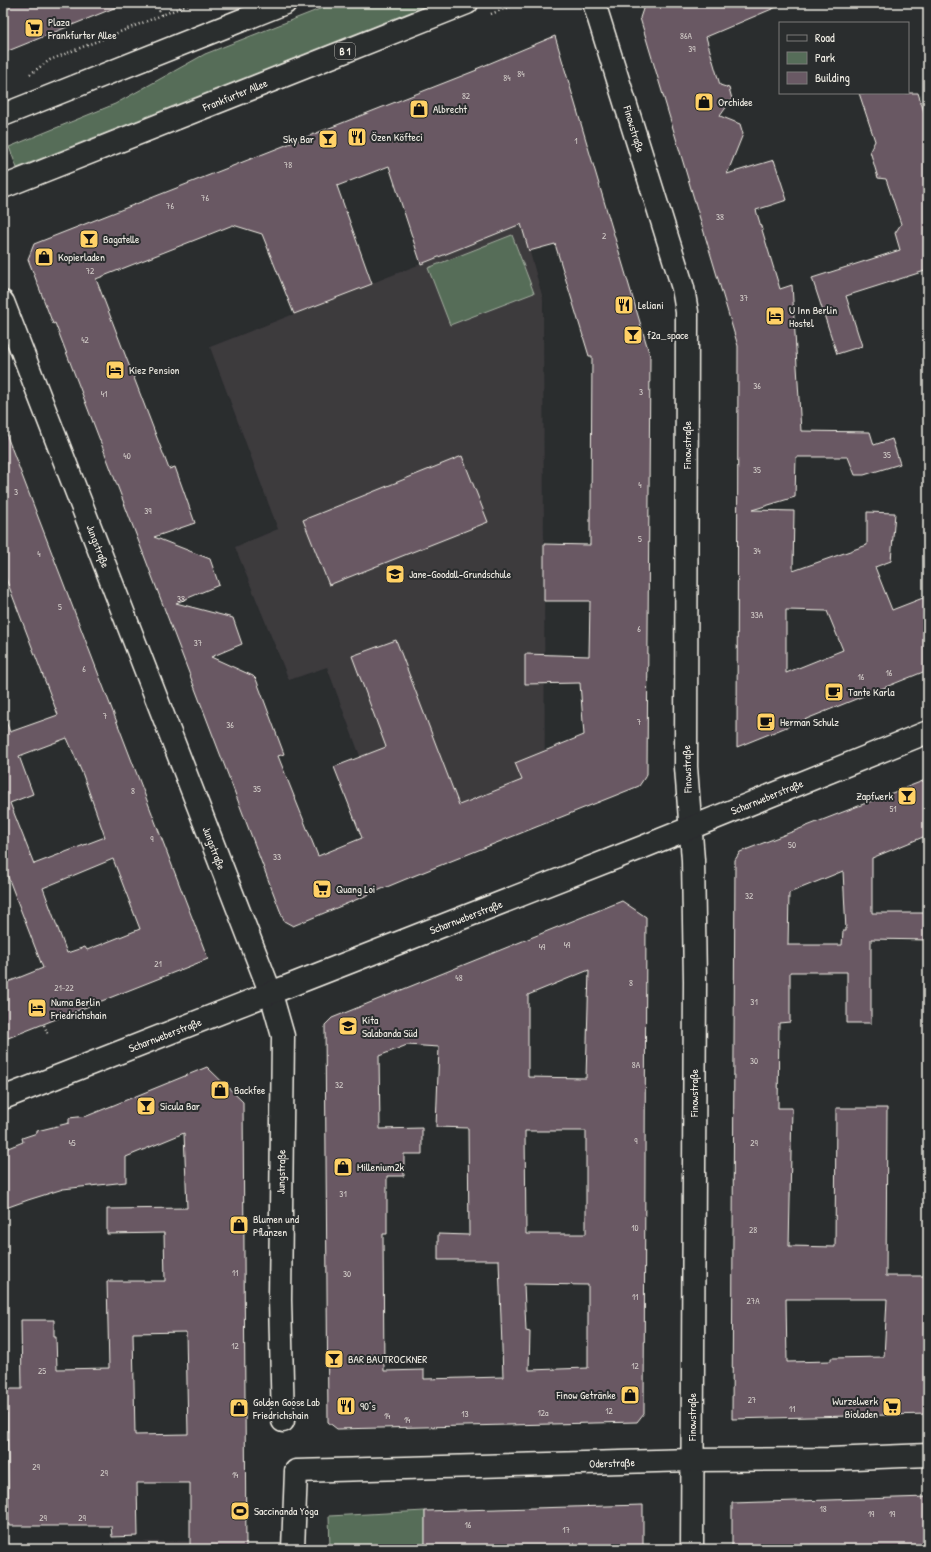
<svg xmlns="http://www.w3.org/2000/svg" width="931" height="1552" font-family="'Patrick Hand',sans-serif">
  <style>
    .built { fill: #3d3a3e }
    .green { fill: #566d59; stroke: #a5afa0 }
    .building { fill: #695964; stroke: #f4f1e8; fill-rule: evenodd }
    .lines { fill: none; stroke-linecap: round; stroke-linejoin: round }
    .street-casing { stroke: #f4f1e8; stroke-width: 25 }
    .primary-casing { stroke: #f4f1e8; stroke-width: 25 }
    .path { stroke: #f4f1e8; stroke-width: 2.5; stroke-dasharray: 1 3; stroke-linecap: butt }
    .street { stroke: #2a2d2e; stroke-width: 22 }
    .primary { stroke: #2a2d2e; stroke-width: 22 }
    .labels { text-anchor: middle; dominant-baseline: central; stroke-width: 4; stroke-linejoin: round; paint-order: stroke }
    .number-label { font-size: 9px; fill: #d1cbc7 }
    .shield { fill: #2a2d2e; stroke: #b7b6b0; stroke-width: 1 }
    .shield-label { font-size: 10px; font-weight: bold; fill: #f4f1e8 }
    .poi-label { font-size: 11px; fill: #f4f1e8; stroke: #2a2d2e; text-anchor: start }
    .street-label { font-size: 11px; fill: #f4f1e8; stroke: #2a2d2e }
  </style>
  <rect width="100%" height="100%" fill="#2a2d2e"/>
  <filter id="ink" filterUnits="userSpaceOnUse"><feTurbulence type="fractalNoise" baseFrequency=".025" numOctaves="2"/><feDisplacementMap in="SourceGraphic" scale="8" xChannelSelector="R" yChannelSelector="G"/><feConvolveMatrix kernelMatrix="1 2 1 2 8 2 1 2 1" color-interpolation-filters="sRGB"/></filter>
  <g filter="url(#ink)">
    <g class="built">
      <path d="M522,224L543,299L545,823L406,880L327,667L289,680L235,547L278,529L210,347Z"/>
      <path d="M208,1541V1549H110V1542Z"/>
    </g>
    <g class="green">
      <path d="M335,3H433L17,168L9,147L115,104L205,54Z"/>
      <path d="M512,235L534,293L450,325L428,268Z"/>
      <path d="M425,1511V1549H330L329,1516Z"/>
    </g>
    <g class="building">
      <path d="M3,3H124V4L3,53Z"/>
      <path d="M645,3H786L706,37L720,85L729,88L732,99L720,116L740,124L743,134L727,174L774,160L787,200L756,210L780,289L792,285L801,431L870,432L874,445L892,439L900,464L864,475H855L848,457H796L795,497L752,510L794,511L793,571L867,545V512L895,513L891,561L875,567L892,610L928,596V670L737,747L738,346L640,18ZM786,610L827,611L843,650L786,673Z"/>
      <path d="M555,36L650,356L647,774L639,786L406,879L293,926L284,921L55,323L53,324L28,259L34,244L477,70L476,69ZM389,166L421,264L521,224L529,251L555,244L589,356H592L591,508L590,509V545L544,544V601H590L589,656L525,654V684L580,683L584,735L515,763L522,780L459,805L396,640L352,656L386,747L334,767L362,838L318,856L278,756L284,754L256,679L253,676L211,657L242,644L233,618L176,603L219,585L210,559L154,537L195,523L175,467L169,469L96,279L233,225L262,234L294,314L372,284L337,186Z"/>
      <path d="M859,93H918L928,124V270L846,296L862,346L837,354L812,278L900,250L895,233L901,224L886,179L878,178L870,151L875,141Z"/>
      <path d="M5,431L208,959L3,1040V984L43,968L3,864V720L5,719L10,732L58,715L3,571V432ZM67,738L83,775L105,837L34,864L10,803L33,794L19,756ZM113,859L140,929L87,950L85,947L67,953L43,888Z"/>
      <path d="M462,456L488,522L329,585L303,520Z"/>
      <path d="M928,779V835L872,858V913H928V940L871,939V1023H847V972H790V1022L779,1023L778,1108H792L789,1246L835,1247L836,1108H887L886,1276H928V1414L732,1419L735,860L740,852ZM843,871L846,931H843L842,945H788L789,893ZM786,1299H887L884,1357L831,1358V1361L787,1362Z"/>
      <path d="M622,901L646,917L644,1413L637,1422L337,1429L328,1422L325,1025L332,1018ZM589,970L586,1078L528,1077V995ZM407,1045L439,1047L436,1127L468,1128L469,1235L438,1234V1260H499L503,1377L424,1379V1370L384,1371L383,1234H387V1176H404V1154H422V1128L380,1129L379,1056ZM525,1131H586V1234H526ZM524,1284L588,1285V1368L529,1370L530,1332L526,1331Z"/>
      <path d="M207,1067L243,1102L246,1549H190V1483H137L138,1536L112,1537L111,1526H9L7,1413H3V1389H22L21,1320H54V1337H56L57,1369L109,1368L107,1281H165L164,1233L107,1234V1209L187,1208L184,1133L126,1157V1182L63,1189L28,1200L3,1209V1150L23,1142L22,1138L37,1133V1131L69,1123V1118L87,1116ZM186,1332L188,1434L135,1435L133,1333Z"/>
      <path d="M928,1497V1549H832V1548L732,1549V1503Z"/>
      <path d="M643,1505V1549H425V1511Z"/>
    </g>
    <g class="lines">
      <defs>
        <g id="street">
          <path d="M594,3L683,288L687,312L686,767L693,860L695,981L692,1549"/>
          <path d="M3,302L271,994L283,1036L280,1300L283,1421"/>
          <path d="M3,1098L643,847L928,732"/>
          <path d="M293,1549L296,1471L692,1460L829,1459L928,1455"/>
        </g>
        <g id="primary">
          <path d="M3,115L285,3"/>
          <path d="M3,187L467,3"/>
        </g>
      </defs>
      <use href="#street" class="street-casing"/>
      <use href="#primary" class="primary-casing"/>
      <g class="path">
        <path d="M156,3L161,15"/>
        <path d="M491,14L519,3"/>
        <path d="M30,74L50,60L192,3"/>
        <path d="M44,1025L48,1034"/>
      </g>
      <use href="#street" class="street"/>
      <use href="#primary" class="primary"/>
    </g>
  </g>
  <defs>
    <symbol id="supermarket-square" viewBox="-11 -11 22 22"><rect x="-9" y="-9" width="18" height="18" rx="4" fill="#ffd166" stroke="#2a2d2e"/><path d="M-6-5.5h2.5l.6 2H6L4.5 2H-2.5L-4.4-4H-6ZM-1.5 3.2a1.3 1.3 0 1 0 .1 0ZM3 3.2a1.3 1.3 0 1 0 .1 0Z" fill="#111"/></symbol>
    <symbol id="shop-square" viewBox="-11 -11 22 22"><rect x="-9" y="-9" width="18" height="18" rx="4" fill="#ffd166" stroke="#2a2d2e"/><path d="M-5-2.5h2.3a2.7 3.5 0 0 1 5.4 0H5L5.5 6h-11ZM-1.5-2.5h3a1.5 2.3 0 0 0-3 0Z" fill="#111"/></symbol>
    <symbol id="restaurant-square" viewBox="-11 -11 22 22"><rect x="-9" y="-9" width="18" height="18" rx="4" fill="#ffd166" stroke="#2a2d2e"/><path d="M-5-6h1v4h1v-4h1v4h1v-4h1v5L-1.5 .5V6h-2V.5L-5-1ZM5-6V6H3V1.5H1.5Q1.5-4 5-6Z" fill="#111"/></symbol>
    <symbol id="bar-square" viewBox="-11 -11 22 22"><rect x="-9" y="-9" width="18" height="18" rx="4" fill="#ffd166" stroke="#2a2d2e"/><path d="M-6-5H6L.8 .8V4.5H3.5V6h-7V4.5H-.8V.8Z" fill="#111"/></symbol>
    <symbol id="hotel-square" viewBox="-11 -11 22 22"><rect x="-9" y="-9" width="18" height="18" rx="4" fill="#ffd166" stroke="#2a2d2e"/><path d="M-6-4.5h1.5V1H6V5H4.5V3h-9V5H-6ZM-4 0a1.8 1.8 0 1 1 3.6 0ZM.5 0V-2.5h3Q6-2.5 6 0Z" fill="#111"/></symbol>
    <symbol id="school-square" viewBox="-11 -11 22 22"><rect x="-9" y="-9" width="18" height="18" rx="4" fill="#ffd166" stroke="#2a2d2e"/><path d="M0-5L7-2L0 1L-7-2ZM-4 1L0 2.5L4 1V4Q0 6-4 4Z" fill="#111"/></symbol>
    <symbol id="cafe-square" viewBox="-11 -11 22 22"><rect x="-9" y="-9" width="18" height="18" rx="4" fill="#ffd166" stroke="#2a2d2e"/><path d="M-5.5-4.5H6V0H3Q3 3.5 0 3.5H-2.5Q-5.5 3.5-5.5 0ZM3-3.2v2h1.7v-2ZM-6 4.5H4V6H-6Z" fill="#111"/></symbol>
    <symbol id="stadium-square" viewBox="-11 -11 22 22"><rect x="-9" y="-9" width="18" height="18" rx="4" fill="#ffd166" stroke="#2a2d2e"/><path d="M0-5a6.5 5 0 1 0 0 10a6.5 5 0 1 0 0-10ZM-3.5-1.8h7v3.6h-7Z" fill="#111"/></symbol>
  </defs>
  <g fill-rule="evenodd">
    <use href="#supermarket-square" x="23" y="17" width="22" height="22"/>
    <use href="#shop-square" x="693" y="91" width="22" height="22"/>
    <use href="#shop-square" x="408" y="98" width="22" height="22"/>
    <use href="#restaurant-square" x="346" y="126" width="22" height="22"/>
    <use href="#bar-square" x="317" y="128" width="22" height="22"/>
    <use href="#bar-square" x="78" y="228" width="22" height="22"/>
    <use href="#shop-square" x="33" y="246" width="22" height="22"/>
    <use href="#restaurant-square" x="613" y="294" width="22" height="22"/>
    <use href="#hotel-square" x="764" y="305" width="22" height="22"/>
    <use href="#bar-square" x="622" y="324" width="22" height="22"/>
    <use href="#hotel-square" x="104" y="359" width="22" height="22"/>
    <use href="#school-square" x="384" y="563" width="22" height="22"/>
    <use href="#cafe-square" x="823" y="681" width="22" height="22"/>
    <use href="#cafe-square" x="755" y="711" width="22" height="22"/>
    <use href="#bar-square" x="896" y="785" width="22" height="22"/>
    <use href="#supermarket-square" x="311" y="878" width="22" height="22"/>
    <use href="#hotel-square" x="26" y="997" width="22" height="22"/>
    <use href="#school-square" x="337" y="1015" width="22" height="22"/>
    <use href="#shop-square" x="209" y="1079" width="22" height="22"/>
    <use href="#bar-square" x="135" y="1095" width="22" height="22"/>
    <use href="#shop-square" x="332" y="1156" width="22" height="22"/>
    <use href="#shop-square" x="228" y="1214" width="22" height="22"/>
    <use href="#bar-square" x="323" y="1348" width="22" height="22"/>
    <use href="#shop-square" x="619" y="1384" width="22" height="22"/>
    <use href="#restaurant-square" x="335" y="1395" width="22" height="22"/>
    <use href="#supermarket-square" x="881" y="1396" width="22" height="22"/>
    <use href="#shop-square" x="228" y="1397" width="22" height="22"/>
    <use href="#stadium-square" x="229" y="1500" width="22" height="22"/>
  </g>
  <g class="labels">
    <g class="number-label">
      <text x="686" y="36">86A</text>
      <text x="692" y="49">39</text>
      <text x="521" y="74">84</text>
      <text x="507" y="78">84</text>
      <text x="466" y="96">82</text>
      <text x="576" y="141">1</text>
      <text x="288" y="165">78</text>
      <text x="205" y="198">76</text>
      <text x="170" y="206">76</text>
      <text x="720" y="217">38</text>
      <text x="604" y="236">2</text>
      <text x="90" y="271">72</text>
      <text x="744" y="298">37</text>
      <text x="85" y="340">42</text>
      <text x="757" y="386">36</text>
      <text x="641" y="392">3</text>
      <text x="104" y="394">41</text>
      <text x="887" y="455">35</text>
      <text x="127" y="456">40</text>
      <text x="757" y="470">35</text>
      <text x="640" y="485">4</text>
      <text x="16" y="492">3</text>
      <text x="148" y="511">39</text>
      <text x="640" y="539">5</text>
      <text x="757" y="551">34</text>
      <text x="39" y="554">4</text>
      <text x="181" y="599">38</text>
      <text x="60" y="607">5</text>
      <text x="757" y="615">33A</text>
      <text x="639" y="629">6</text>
      <text x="198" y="643">37</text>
      <text x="84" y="669">6</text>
      <text x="889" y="673">16</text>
      <text x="861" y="677">16</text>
      <text x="105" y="716">7</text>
      <text x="639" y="722">7</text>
      <text x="230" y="725">36</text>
      <text x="257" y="789">35</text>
      <text x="133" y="791">8</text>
      <text x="893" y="809">51</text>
      <text x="152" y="839">9</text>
      <text x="792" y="845">50</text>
      <text x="277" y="857">33</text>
      <text x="749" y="896">32</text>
      <text x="567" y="945">49</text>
      <text x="542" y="947">49</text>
      <text x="158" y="964">21</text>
      <text x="459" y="978">48</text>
      <text x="631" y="983">8</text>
      <text x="64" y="988">21-22</text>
      <text x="754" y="1002">31</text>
      <text x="754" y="1061">30</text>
      <text x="636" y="1065">8A</text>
      <text x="339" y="1085">32</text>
      <text x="636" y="1141">9</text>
      <text x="72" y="1143">45</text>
      <text x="754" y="1143">29</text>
      <text x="343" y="1194">31</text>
      <text x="635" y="1228">10</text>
      <text x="753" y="1230">28</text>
      <text x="235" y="1273">11</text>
      <text x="347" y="1274">30</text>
      <text x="635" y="1297">11</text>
      <text x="753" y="1301">27A</text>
      <text x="235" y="1346">12</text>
      <text x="635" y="1366">12</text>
      <text x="42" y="1371">25</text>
      <text x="752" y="1400">27</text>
      <text x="792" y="1409">11</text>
      <text x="609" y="1411">12</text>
      <text x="543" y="1413">12a</text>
      <text x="465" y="1414">13</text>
      <text x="387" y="1416">14</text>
      <text x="407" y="1420">14</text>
      <text x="36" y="1467">29</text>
      <text x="104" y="1473">29</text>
      <text x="235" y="1475">14</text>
      <text x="823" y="1509">18</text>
      <text x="871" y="1514">19</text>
      <text x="892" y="1514">19</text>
      <text x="43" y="1518">29</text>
      <text x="82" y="1518">29</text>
      <text x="468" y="1525">16</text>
      <text x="566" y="1530">17</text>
    </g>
    <rect class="shield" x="335" y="43" width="20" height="16" rx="3"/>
    <g class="shield-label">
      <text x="345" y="51">B 1</text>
    </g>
    <g class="poi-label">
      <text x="48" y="22">Plaza<tspan x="48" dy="13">Frankfurter Allee</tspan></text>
      <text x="718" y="102">Orchidee</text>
      <text x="433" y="109">Albrecht</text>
      <text x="371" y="137">Özen Köfteci</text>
      <text x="314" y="139" text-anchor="end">Sky Bar</text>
      <text x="103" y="239">Bagatelle</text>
      <text x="58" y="257">Kopierladen</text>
      <text x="638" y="305">Leliani</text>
      <text x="789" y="310">U Inn Berlin<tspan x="789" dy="13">Hostel</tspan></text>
      <text x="647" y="335">f2a_space</text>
      <text x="129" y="370">Kiez Pension</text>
      <text x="409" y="574">Jane-Goodall-Grundschule</text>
      <text x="848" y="692">Tante Karla</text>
      <text x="780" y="722">Herman Schulz</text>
      <text x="893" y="796" text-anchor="end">Zapfwerk</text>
      <text x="336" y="889">Quang Loi</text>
      <text x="51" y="1002">Numa Berlin<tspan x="51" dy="13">Friedrichshain</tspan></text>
      <text x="362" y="1020">Kita<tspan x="362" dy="13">Salabanda Süd</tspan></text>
      <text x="234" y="1090">Backfee</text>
      <text x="160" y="1106">Sicula Bar</text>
      <text x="357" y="1167">Millenium2k</text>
      <text x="253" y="1219">Blumen und<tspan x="253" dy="13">Pflanzen</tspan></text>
      <text x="348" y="1359">BAR BAUTROCKNER</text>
      <text x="616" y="1395" text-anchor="end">Finow Getränke</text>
      <text x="878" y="1401" text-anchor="end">Wurzelwerk<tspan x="878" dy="13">Bioladen</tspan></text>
      <text x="253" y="1402">Golden Goose Lab<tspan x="253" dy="13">Friedrichshain</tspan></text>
      <text x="360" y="1406">90’s</text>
      <text x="254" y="1511">Saccinanda Yoga</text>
    </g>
    <g class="street-label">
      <text transform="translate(235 95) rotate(-22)">Frankfurter Allee</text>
      <text transform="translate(634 129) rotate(73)">Finowstraße</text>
      <text transform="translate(687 445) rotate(-90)">Finowstraße</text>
      <text transform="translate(98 546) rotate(69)">Jungstraße</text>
      <text transform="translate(687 769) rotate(-92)">Finowstraße</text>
      <text transform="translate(767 797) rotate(-22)">Scharnweberstraße</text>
      <text transform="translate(214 848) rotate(69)">Jungstraße</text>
      <text transform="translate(466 917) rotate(-21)">Scharnweberstraße</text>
      <text transform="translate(165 1035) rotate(-21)">Scharnweberstraße</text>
      <text transform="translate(694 1093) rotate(-90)">Finowstraße</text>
      <text transform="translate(281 1172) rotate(-89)">Jungstraße</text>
      <text transform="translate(692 1417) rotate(-90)">Finowstraße</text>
      <text transform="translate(612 1463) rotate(-2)">Oderstraße</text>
    </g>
  </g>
  <rect width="931" height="1552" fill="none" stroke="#2a2d2e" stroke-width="16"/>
  <rect x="8" y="8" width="915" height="1536" fill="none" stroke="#f4f1e8" stroke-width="1.5" filter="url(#ink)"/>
  <rect x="779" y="22" width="130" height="72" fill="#2a2d2e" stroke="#7b7b78"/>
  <rect x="787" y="35" width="20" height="6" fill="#2a2d2e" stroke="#7b7b78"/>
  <text x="815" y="42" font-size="12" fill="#f4f1e8">Road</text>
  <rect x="787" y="52" width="20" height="12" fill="#566d59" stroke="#7b7b78"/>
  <text x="815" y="62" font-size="12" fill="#f4f1e8">Park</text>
  <rect x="787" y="72" width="20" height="12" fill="#695964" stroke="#7b7b78"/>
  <text x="815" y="82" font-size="12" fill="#f4f1e8">Building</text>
</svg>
